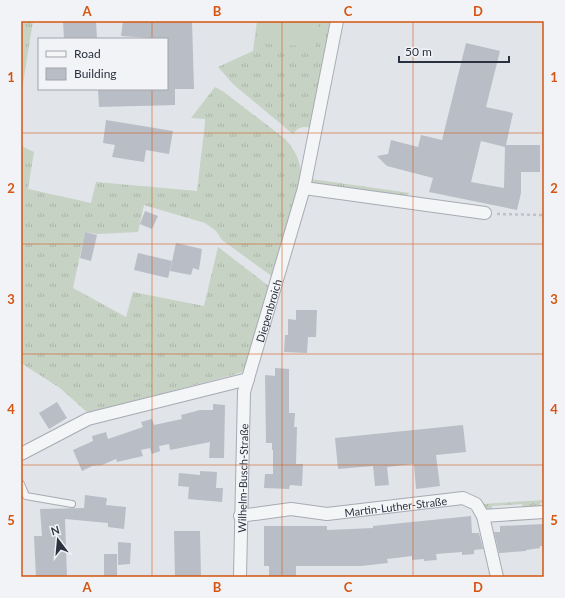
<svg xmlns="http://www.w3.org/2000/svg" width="565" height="598" font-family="Lato,sans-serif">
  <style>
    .grass { fill: url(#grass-tufts) }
    .garden { fill: #c6d2c3 }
    .building { fill: #b9bdc5; fill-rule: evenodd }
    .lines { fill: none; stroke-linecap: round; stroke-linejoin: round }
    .service-casing { stroke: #a7abb3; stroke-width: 8 }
    .minor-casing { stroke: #a7abb3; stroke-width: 14 }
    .path { stroke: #c0c2c7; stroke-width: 2.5; stroke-dasharray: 3 3; stroke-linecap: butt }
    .service { stroke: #f4f5f7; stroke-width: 6 }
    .minor { stroke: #f4f5f7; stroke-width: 12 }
    .grid { fill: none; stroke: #d55511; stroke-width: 1; stroke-opacity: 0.55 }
    .labels { text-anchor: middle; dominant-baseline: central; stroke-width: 3; stroke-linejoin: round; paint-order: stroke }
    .street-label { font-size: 11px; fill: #2b313f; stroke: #f1f3f6 }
    .neatline { fill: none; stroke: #d55511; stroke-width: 1.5 }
    .grid-label { font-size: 13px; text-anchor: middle; font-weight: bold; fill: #d55511 }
  </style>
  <defs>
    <pattern id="grass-tufts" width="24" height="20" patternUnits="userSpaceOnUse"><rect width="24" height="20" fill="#c6d2c3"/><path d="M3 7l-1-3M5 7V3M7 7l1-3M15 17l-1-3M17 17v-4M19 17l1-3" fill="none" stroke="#aab5a9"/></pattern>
  </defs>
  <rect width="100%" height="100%" fill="#e1e4e9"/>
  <g class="grass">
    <path d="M21,21H33L21,96Z"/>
    <path d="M257,21H333L311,128C303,126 298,127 293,134L234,85L218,67L253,51Z"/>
    <path d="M215,87L224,92L285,139C296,151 300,161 302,177L273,277L222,240L216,231L205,223L144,205L138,232L97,234L85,232L73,288L126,317L133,292L204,306L218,247L270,287L247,364L242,372L233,375L88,413L60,388L21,363V146L34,152L28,189L91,203L96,182L197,191L205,123V119L191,118Z"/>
    <path d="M311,179L410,193L406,196L310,184Z"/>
    <path d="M544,500V503H540L541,507L523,509L522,504L492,506V510H488L483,504Z"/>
  </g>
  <path class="garden" d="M259,21H319L315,47L256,43Z"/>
  <g class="building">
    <path d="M63,21H96L97,39H64Z"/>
    <path d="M123,21H192L194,89H175V105L99,107L98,89H167V39L121,36Z"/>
    <path d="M466,43L500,51L486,107L513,113L506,145H540V172H521V193L517,210L429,192L433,178L387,166L377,156L388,154L391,140L418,147L421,135L442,140ZM481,141L505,147L504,188L471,182Z"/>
    <path d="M106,120L173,131L169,154L146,150L144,162L112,157L115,145L103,143Z"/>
    <path d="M145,211L158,216L152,229L140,224Z"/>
    <path d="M85,232L97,235L91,261L80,258Z"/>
    <path d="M176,243L202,249L199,270L193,268L191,275L170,271Z"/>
    <path d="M138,253L172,261L168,278L134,270Z"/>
    <path d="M296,310H317L316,337H308L307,353L284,352L285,335H288V319L296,320Z"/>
    <path d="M275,368L289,369V413H295L294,427H297L296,464H303L302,486L290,485L289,489L264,488L265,474H273V450H272V443H266L265,375L275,376Z"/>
    <path d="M57,402L67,418L49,429L39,413Z"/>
    <path d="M213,404L225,405L224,458H209L210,442L170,450L169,444L159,446L160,451L152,454L150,448L141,450L143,456L117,462L116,459L102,465L92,466L82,471L73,450L93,441L92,436L106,432L108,439L143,427L141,422L152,419L154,425L182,419L181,415L200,410H213Z"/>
    <path d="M463,425L466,452L436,455L440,486L416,489L414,464L387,467L389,485L375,486L373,466L338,469L335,438Z"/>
    <path d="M200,471L217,472L216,488H223L222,502L188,499L189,487L178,486L179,473L200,475Z"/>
    <path d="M85,495L107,498L106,505L126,507L124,529L108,527V523L65,519L67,577H36L34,536H42L40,509L84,508Z"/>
    <path d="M471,516L472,533H479L483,549L474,550V554L462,555V552L436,554L437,560L424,561V559L412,560V556L387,559L388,563L361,566H296V577H269V566H264V526H327V530L373,528V526Z"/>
    <path d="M544,524V546H540V548L526,550V551L499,553L494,532H500V526Z"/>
    <path d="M174,531H200L201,577H175Z"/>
    <path d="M118,542L131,543L130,564L118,565Z"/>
    <rect x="104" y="554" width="13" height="23"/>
  </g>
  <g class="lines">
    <defs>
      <path id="service" d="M21,484L26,496L72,504"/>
      <g id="minor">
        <path d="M304,188L485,213"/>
        <path d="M21,454L88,419L248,379"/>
        <path id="s1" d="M240,516L291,509L327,514L463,498L476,504L483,516L544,512"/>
        <path d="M483,516L497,577"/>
        <path id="s2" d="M240,577L244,392L304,188L337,21"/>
      </g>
    </defs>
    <use href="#service" class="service-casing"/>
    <use href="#minor" class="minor-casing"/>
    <path class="path" d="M497,214L544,215"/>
    <use href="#service" class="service"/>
    <use href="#minor" class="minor"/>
  </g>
  <path class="grid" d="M152,21V39M282,21V577M413,21V577M152,89V577M21,133H544M21,244H544M21,354H544M21,465H544"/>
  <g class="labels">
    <g class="street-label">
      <text stroke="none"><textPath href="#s2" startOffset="270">Diepenbroich</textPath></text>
      <text stroke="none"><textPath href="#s2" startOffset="99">Wilhelm-Busch-Straße</textPath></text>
      <text stroke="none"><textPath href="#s1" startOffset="157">Martin-Luther-Straße</textPath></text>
    </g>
  </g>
  <rect width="565" height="598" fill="none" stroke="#f1f3f6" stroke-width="44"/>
  <rect x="38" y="38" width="130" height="52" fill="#f1f3f6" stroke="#a2a5ad"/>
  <rect x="46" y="51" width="20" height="6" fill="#f4f5f7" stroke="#a2a5ad"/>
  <text x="74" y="58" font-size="12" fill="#2b313f">Road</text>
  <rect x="46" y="68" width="20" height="12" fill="#b9bdc5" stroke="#a2a5ad"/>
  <text x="74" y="78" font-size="12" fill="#2b313f">Building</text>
  <g transform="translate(58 540) rotate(344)" stroke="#f1f3f6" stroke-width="3" paint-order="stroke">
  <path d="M0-3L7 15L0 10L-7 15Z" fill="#2b313f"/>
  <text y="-6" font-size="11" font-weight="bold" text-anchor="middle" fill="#2b313f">N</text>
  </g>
  <path d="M399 56v6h110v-6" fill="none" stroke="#2b313f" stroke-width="2"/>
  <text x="405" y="56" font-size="12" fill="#2b313f" stroke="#f1f3f6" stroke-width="3" paint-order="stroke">50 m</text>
  <rect x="22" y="22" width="521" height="554" class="neatline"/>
  <g class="grid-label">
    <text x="87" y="16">A</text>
    <text x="217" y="16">B</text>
    <text x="348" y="16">C</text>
    <text x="478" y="16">D</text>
    <text x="11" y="82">1</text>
    <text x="554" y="82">1</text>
    <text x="11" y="193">2</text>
    <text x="554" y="193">2</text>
    <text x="11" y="304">3</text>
    <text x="554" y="304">3</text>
    <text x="11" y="414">4</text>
    <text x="554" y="414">4</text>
    <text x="11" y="525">5</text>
    <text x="554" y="525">5</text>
    <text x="87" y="592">A</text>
    <text x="217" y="592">B</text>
    <text x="348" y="592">C</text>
    <text x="478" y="592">D</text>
  </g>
</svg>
